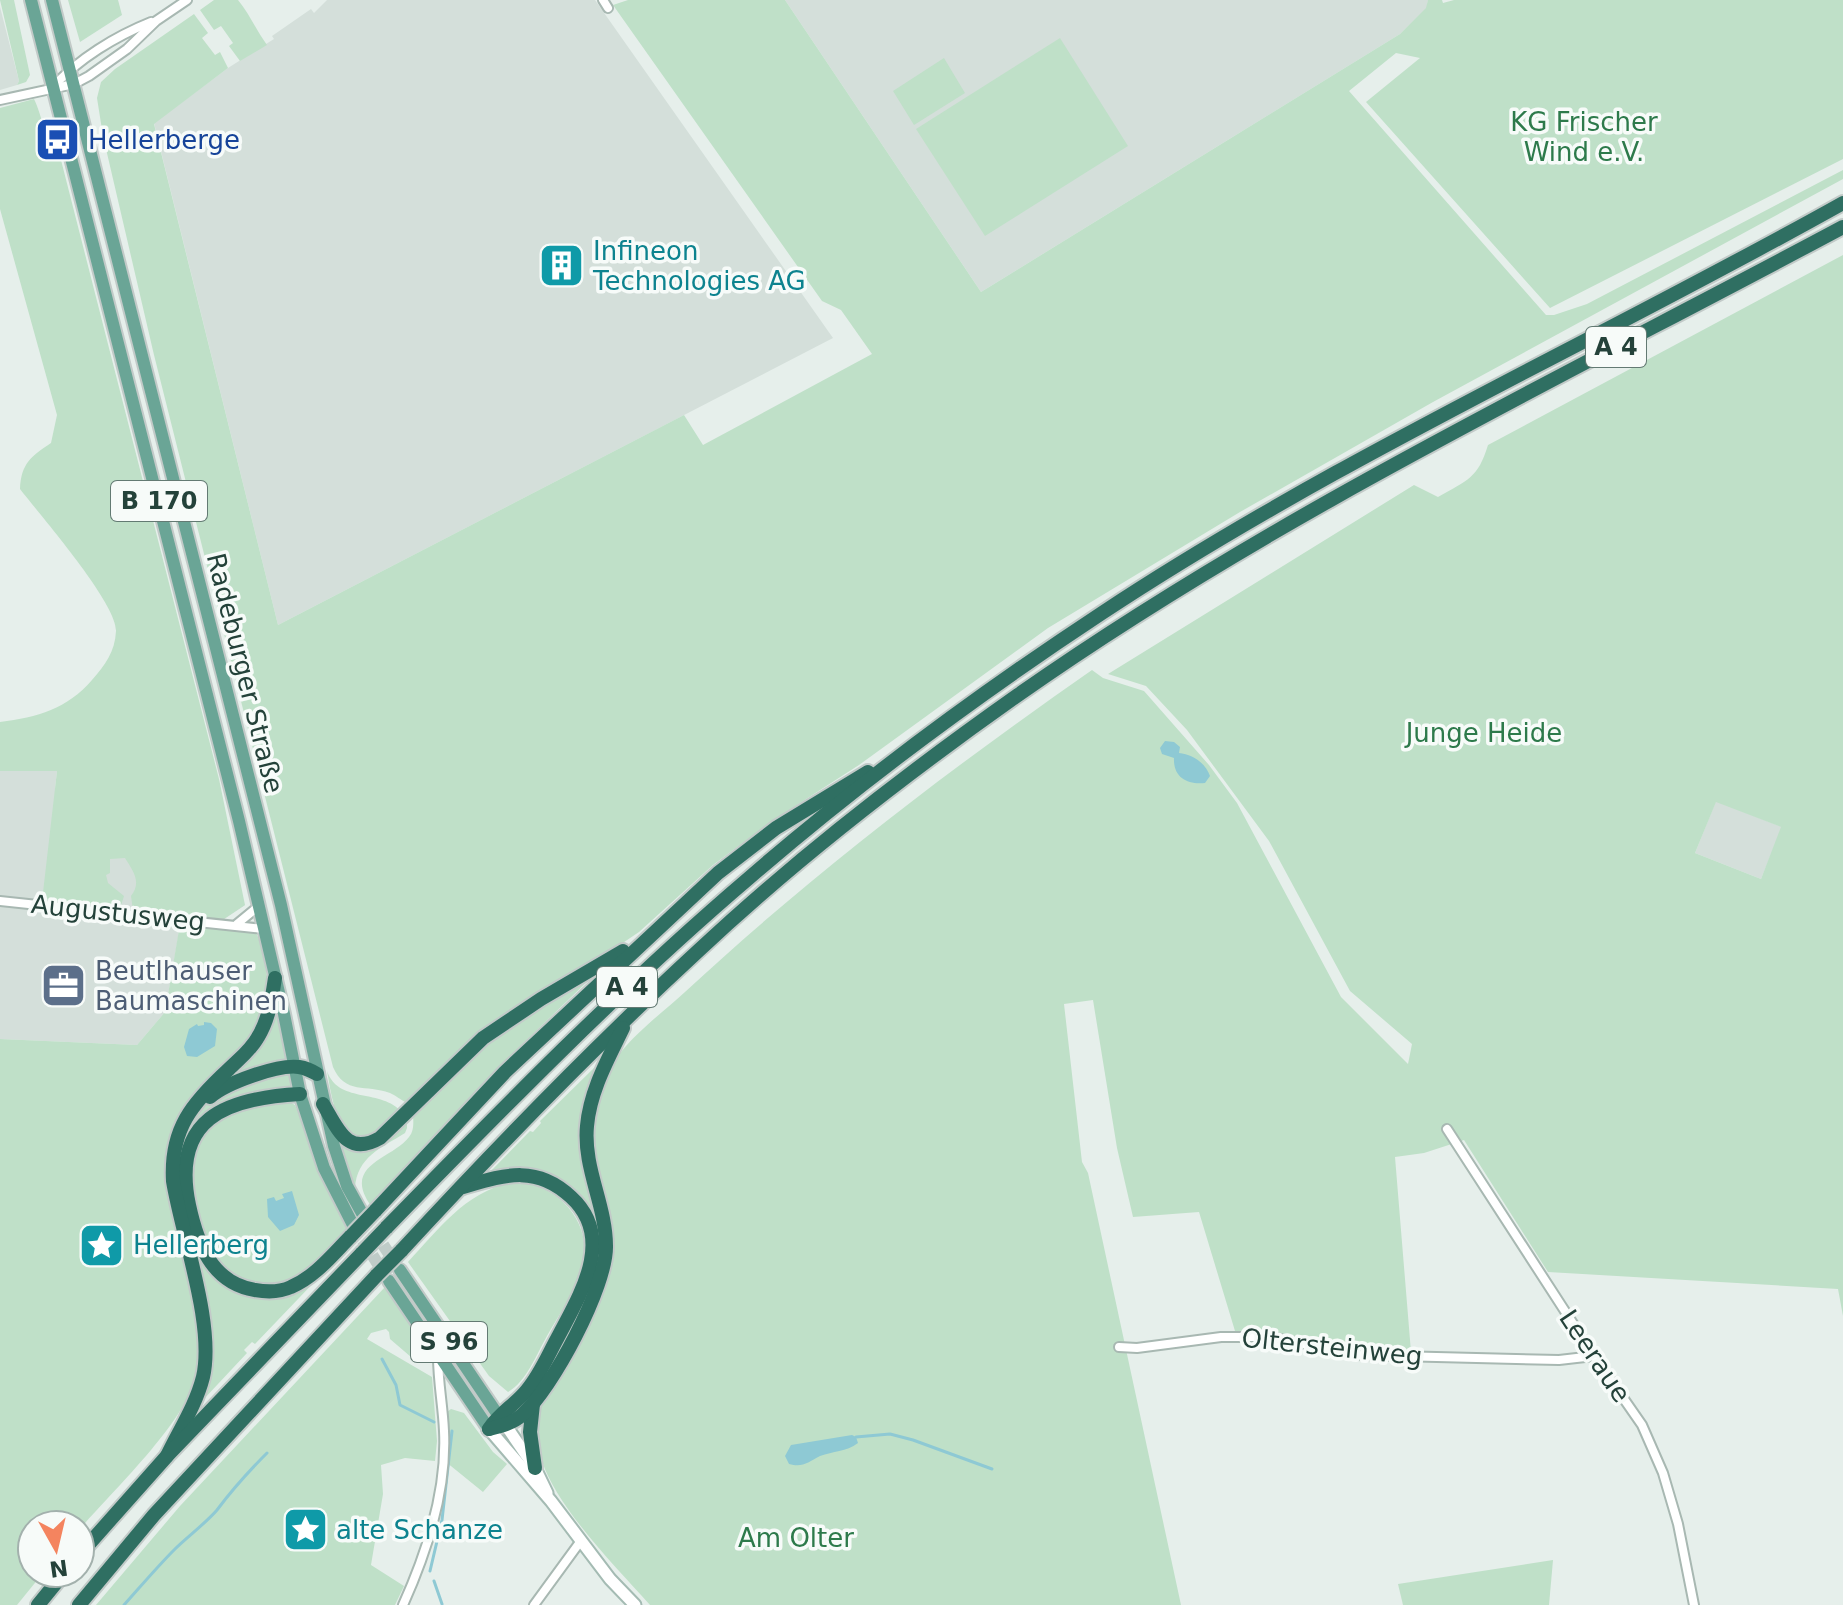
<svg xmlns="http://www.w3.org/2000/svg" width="1843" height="1605" font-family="'DejaVu Sans',sans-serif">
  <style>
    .built { fill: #d4dfda }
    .green { fill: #bfe0c8; fill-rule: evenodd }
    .water { fill: #8ec9d4 }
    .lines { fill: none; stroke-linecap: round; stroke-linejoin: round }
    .stream { stroke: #8ec9d4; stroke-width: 3 }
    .primary-tunnel { stroke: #bfccc8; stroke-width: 12; stroke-dasharray: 12 6; stroke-linecap: butt }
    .street-casing { stroke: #a8b8b2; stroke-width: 12 }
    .secondary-casing { stroke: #a4bbb3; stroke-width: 15 }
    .primary-casing { stroke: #c2cac8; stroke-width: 16 }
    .highway-casing { stroke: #c2cac8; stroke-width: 18 }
    .street { stroke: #fff; stroke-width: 8 }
    .secondary { stroke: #fff; stroke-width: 11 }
    .primary { stroke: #6aa596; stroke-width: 12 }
    .highway { stroke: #2f6f62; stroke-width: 14 }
    .highway-bridge-casing { stroke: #c2cac8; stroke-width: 18; stroke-linecap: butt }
    .highway-bridge { stroke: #2f6f62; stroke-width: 14 }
    .labels { text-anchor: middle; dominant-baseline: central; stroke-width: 7; stroke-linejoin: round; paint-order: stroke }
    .shield { fill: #f7fbf9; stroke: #637a73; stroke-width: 2 }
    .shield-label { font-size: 24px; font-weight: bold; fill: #24423a }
    .park-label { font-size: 26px; fill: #2d7a4b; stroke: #f7fbf9 }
    .transit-label { font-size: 26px; fill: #164399; stroke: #f7fbf9; text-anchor: start }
    .culture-label { font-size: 26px; fill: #0d838f; stroke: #f7fbf9; text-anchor: start }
    .street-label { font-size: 26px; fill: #24423a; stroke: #f7fbf9 }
    .service-label { font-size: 26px; fill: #4e5e75; stroke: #f7fbf9; text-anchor: start }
  </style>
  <rect width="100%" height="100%" fill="#e6efeb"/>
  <g class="built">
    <path d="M327,0H595L833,338L278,625L154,123L228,68L274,39L272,36L311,9L314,13Z"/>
    <path d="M785,0H1428L1427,8L1400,34L981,292Z"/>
    <path d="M0,7L19,81L17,85L0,90Z"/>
    <path d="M0,771H57L55,788L245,905L224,919L182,915L165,1012L137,1045L0,1039Z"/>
    <path d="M1716,801L1782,827L1761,879L1695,853Z"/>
  </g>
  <g class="green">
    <path d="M0,0H14L30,75L26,82L17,85L19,81Z"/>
    <path d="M68,0H118L122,15L80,42Z"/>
    <path d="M214,0H238C249,13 256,30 267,45L240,61L229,46L233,43L221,26L214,30L200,10Z"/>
    <path d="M628,0H785L981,292L1400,34L1426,8L1428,0H1442L1443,3L1454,0H1843V159L1550,308L1366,102L1420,58L1396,53L1349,91L1546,315H1554L1587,304L1843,170V179L1433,402L1240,512L1048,628L859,765L772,821L713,865L639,932L593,963L407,1103C401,1100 395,1095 390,1093C366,1084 345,1095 333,1067L154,355L103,136L97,98L101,82L115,69L194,14L208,33L202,38L215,55L220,52L228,68L154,124L278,625L684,415L703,445L872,354L841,310L822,301L613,5Z"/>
    <path d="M1060,38L1128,146L985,236L916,129Z"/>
    <path d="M944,58L965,93L914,125L893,91Z"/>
    <path d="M34,99C43,117 46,147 61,160L219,779L245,905L224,919L133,910L131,896C142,882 133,871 125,858L110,859V873L106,875L108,883L124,896L120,909L42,901L57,771H0V722C38,717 67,709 92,680C105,665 115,652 116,631C117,603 40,515 20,489C21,464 31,456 51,443L57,415L0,209V108Z"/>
    <path d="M1843,255V1316L1838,1289L1548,1272L1464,1140L1424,1153L1395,1157L1411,1352L1235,1331L1199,1212L1133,1217L1117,1148L1093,1000L1064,1004L1082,1162L1088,1173L1181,1605H650C617,1568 557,1508 542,1461C538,1450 538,1436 539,1424L536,1422L543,1402L604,1288C621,1238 593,1184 591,1133C591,1118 599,1096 604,1081C617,1045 658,1017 685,992C812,874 950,769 1092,670L1103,678L1144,691L1209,765L1237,803L1341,997L1408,1064L1412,1044L1350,991L1269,841L1187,730L1146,686L1108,674L1414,485L1438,497C1468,480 1478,478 1488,445ZM1716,802L1781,827L1761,879L1695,853Z"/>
    <path d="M180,924L248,930L256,933L259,939C263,958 270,980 268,999C261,1060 187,1079 171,1135C160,1170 172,1208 180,1243C189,1283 205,1328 198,1369C190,1419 114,1489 80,1529V1525H32V1573H43L17,1605H0V1039L137,1045L165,1012Z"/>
    <path d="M587,978L590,979L512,1054L371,1206C341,1164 393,1159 409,1137C415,1130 413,1120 413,1111L505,1026Z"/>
    <path d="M275,1000L288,1063L227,1078Z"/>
    <path d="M596,1066L598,1068L581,1126L580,1149L600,1239C582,1203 568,1169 521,1167C511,1167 500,1171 491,1171L530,1131L533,1132L541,1123L540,1121Z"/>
    <path d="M327,1071C338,1103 378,1089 400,1110C392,1118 382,1130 371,1135C337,1150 331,1091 327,1071Z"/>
    <path d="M290,1074L293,1089L225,1103L178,1159C188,1097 234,1081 290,1074Z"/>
    <path d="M286,1100L295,1105L298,1112L317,1171L347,1230L302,1276L278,1285L249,1283L221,1267L204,1244L189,1171L203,1132L235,1109Z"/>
    <path d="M407,1118V1128L405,1133C381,1148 357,1157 355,1188L339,1139L354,1148Z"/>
    <path d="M514,1182C556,1183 593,1220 583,1265C578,1289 559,1314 547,1336C536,1355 527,1381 508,1392L489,1376L408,1262C439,1229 466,1191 514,1182Z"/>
    <path d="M190,1230L199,1255L255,1295L321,1275L255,1344L252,1342L244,1350L247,1353L203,1400L212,1352V1339Z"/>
    <path d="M385,1287L426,1348L424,1351L411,1357L390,1339L389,1332L386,1329L371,1333L367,1339L432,1377L437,1441L435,1461L405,1458L381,1465L383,1494L371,1565L404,1586L395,1605H96L180,1506Z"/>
    <path d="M451,1409L464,1413L493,1452L507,1464L483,1492L446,1462L448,1443L447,1412Z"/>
    <path d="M1553,1560L1549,1605H1403L1398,1584Z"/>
  </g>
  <g class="water">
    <path d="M1165,741L1174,742L1180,747L1179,753C1193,754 1206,764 1210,776L1205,783C1187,785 1173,777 1174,758L1162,754L1160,748Z"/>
    <path d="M204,1022L211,1023L217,1029L215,1046L197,1057L187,1056L184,1047L189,1029L197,1024L198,1026L204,1025Z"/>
    <path d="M292,1191L299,1215L294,1225L280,1231L268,1217L267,1199L274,1197L276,1201L284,1198L282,1194Z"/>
    <path d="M852,1435L856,1437L858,1443C846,1452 833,1451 820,1456C808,1462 803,1468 789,1464L785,1456L791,1445Z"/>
  </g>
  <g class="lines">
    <g class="stream">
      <path d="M382,1359L396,1385L400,1405L434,1422"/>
      <path d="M856,1437L890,1434L913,1440L992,1469"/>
      <path d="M430,1571L442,1520L452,1431"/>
      <path d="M434,1581L442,1604"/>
      <path d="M124,1605C141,1586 157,1567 175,1549C187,1537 206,1523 217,1510C232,1490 249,1471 267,1453"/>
    </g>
    <g class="primary-tunnel">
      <path d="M363,1215L398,1267"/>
      <path d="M353,1225L387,1278"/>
    </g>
    <defs>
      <g id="street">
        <path d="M603,0L608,8"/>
        <path d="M53,87C78,59 116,36 151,22"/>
        <path d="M0,100L74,84L89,76L127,49L156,21L187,0"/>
        <path d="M0,901L264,929"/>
        <path d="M237,924L259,906"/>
        <path d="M1447,1129L1594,1356L1642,1425L1663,1473L1678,1524L1694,1605"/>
        <path d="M1119,1347L1137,1348L1221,1337H1270L1357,1355L1559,1360L1594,1356"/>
        <path d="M403,1605C427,1552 447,1490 444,1431C443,1406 438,1382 438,1357"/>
        <path d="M534,1605L580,1542"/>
      </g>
      <g id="secondary">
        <path d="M502,1420L535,1468L547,1493"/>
        <path d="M489,1429L551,1501L610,1579L635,1605"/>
      </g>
      <g id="primary">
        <path d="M31,0L239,821L284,1014L300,1094L324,1168L353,1225"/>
        <path d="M52,0L281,905L334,1146L347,1186L363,1215"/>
        <path d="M400,1270L498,1415"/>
        <path d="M389,1281L489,1429"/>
      </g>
      <g id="highway">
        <path d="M300,1094C225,1098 171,1119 189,1205C197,1242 211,1283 255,1290C266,1292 280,1292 291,1287C315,1277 333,1254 351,1236"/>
        <path d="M210,1097C226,1083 278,1064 299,1067C305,1068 312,1071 317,1074"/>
        <path d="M323,1104C338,1129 347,1157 380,1138L483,1038L541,999L623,951"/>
        <path d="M463,1187C504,1175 536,1164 571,1197C616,1238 580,1295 558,1337C548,1355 540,1375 527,1390C515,1405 499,1413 489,1429"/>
        <path d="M375,1211L505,1072L718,873L776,828L868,772"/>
        <path d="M386,1228C503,1108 621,987 749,878C860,782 979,694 1102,613C1338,457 1597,341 1843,203"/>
        <path d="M401,1251C496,1148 594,1047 697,952C797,858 906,774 1018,695C1277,513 1565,376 1843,227"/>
        <path d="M533,1404L530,1432L535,1468"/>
        <path d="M489,1429C501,1426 513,1423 522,1415C552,1389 607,1286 606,1246C606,1205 583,1168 587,1126C590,1091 608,1059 623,1028"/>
        <path d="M167,1456C179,1431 196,1405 203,1377C215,1325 182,1236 173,1181C170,1129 192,1103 229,1069C239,1059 251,1050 258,1037C269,1019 272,998 275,978"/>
        <path d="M80,1554L167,1456L362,1253"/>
        <path d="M38,1605L64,1573"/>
        <path d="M79,1605L154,1515L377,1275"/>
      </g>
    </defs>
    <use href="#street" class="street-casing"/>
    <use href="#secondary" class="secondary-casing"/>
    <use href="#primary" class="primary-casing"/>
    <use href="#highway" class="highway-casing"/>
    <use href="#street" class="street"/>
    <use href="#secondary" class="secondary"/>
    <use href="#primary" class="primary"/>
    <use href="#highway" class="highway"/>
    <defs>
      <g id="highway-bridge">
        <path d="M351,1236L375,1211"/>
        <path d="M362,1253L386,1228"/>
        <path d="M377,1275L401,1251"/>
      </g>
    </defs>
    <use href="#highway-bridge" class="highway-bridge-casing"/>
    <use href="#highway-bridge" class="highway-bridge"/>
  </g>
  <defs>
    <symbol id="bus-square" viewBox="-11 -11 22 22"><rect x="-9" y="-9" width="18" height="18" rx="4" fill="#1a4fb4" stroke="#f7fbf9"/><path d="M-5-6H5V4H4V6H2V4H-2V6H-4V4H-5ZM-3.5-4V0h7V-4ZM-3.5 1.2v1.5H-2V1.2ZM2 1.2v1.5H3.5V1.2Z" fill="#fff"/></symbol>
    <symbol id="building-square" viewBox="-11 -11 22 22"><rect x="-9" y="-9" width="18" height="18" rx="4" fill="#0f9aa8" stroke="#f7fbf9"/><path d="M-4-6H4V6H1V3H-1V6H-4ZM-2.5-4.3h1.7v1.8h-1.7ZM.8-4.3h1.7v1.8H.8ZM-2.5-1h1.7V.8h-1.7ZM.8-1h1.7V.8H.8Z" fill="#fff"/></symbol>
    <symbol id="office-square" viewBox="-11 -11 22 22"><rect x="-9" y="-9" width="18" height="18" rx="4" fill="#5c6f8a" stroke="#f7fbf9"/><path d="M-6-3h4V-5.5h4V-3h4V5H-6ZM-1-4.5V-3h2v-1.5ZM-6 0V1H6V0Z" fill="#fff"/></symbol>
    <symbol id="sight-square" viewBox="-11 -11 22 22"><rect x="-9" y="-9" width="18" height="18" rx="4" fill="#0f9aa8" stroke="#f7fbf9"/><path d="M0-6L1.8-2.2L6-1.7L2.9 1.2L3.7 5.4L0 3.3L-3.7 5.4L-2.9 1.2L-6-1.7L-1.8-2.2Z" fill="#fff"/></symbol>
  </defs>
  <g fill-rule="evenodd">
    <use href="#bus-square" x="32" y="114" width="51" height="51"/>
    <use href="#building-square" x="536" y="240" width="51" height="51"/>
    <use href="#office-square" x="38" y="960" width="51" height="51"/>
    <use href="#sight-square" x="76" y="1220" width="51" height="51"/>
    <use href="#sight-square" x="280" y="1504" width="51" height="51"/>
  </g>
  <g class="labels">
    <g class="shield">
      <rect x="1586" y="327" width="60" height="40" rx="6"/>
      <rect x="111" y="481" width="96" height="40" rx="6"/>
      <rect x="597" y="967" width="60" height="40" rx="6"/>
      <rect x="411" y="1322" width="76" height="40" rx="6"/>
    </g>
    <g class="shield-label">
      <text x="1616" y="347">A 4</text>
      <text x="159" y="501">B 170</text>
      <text x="627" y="987">A 4</text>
      <text x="449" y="1342">S 96</text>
    </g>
    <g class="park-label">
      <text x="1584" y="122">KG Frischer<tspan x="1584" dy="30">Wind e.V.</tspan></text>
      <text x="1484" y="733">Junge Heide</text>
      <text x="796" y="1538">Am Olter</text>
    </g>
    <g class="transit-label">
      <text x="88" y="140">Hellerberge</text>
    </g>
    <g class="culture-label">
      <text x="593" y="251">Infineon<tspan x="593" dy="30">Technologies AG</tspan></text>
      <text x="133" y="1245">Hellerberg</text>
      <text x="336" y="1530">alte Schanze</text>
    </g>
    <g class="street-label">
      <text transform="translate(245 673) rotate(76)">Radeburger Straße</text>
      <text transform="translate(118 913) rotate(6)">Augustusweg</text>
      <text transform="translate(1332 1347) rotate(6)">Oltersteinweg</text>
      <text transform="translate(1595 1356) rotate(56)">Leeraue</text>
    </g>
    <g class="service-label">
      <text x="95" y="971">Beutlhauser<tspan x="95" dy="30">Baumaschinen</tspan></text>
    </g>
  </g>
  <g transform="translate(56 1549) rotate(172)"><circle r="38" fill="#f7fbf9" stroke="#a3b1ad" stroke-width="2"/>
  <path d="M0-6L14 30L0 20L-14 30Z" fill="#f4845f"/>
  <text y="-12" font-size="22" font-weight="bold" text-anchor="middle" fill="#24423a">N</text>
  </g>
</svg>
